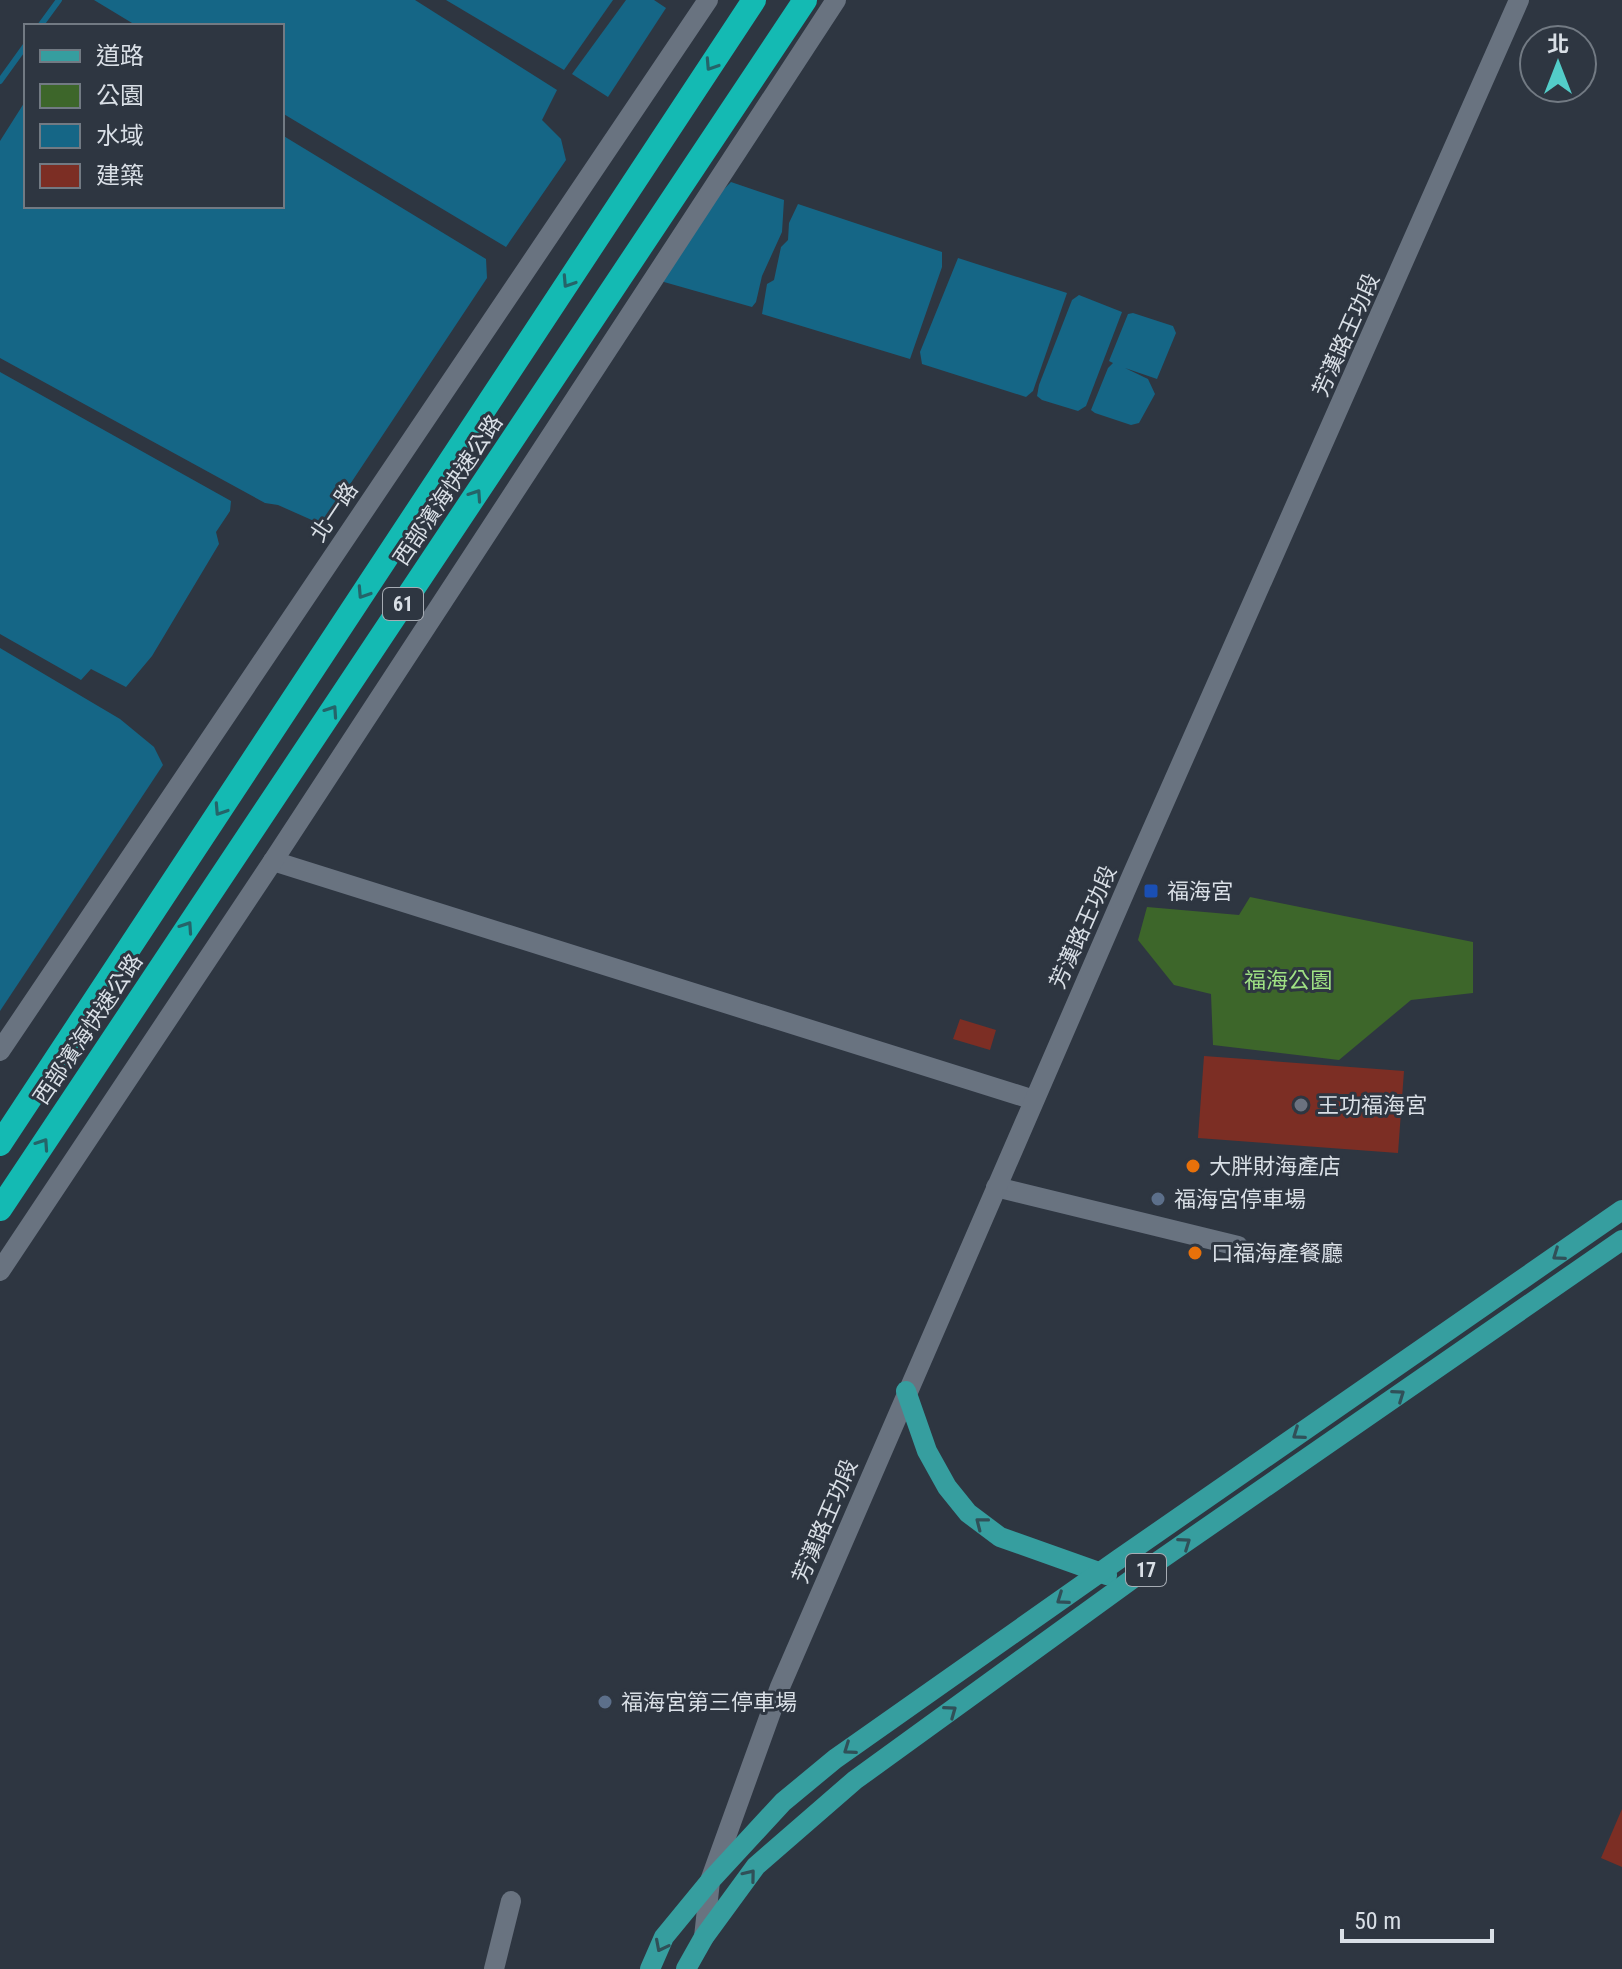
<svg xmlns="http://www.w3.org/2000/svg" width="1622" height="1969" font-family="'Roboto Condensed','Noto Sans TC',sans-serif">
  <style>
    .green { fill: #3d662a }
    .water { fill: #156686 }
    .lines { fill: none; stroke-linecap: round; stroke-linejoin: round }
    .stream { stroke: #156686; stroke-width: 6 }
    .building { fill: #7c2e24 }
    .minor { stroke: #697380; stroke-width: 20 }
    .major { stroke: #369e9f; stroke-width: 20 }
    .highway { stroke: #14bab3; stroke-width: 24 }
    .oneway { stroke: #256469 }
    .oneway2 { stroke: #305058 }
    .transit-dot { fill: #1a4fb4; stroke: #2e3641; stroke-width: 3 }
    .worship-dot { fill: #6b7280; stroke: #2e3641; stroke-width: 3 }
    .food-dot { fill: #e8710a; stroke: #2e3641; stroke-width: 3 }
    .service-dot { fill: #5c6f8a; stroke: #2e3641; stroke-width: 3 }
    .labels { text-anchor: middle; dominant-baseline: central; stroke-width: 6; stroke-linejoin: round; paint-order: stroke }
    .shield { fill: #2e3641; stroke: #a6acb4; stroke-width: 2 }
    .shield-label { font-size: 20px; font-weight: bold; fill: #d9dfe6 }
    .street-label { font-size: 22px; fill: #d9dfe6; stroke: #2e3641 }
    .poi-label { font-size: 22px; fill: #d9dfe6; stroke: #2e3641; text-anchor: start }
    .park-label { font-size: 22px; fill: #9fe184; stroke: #2e3641 }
  </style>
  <rect width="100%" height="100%" fill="#2e3641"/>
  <path class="green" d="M1250,897L1473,942V993L1411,1000L1339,1060L1213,1045L1211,994L1174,985L1138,940L1147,907L1239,915Z"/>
  <g class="water">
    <path d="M94,0H415L557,90L542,120L561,139L566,160L506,247L282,113V26H137Z"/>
    <path d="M446,0H613L564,70Z"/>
    <path d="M626,0H654L666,8L608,97L572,74Z"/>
    <path d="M26,100V206H282V135L486,259L487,278L323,525L278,505L265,503L0,358V141Z"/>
    <path d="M731,182L784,200L782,232L762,276L756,302L752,307L664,282L662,272L717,196Z"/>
    <path d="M798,204L942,252V267L910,359L762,314L767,284L774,280L781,247L788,240L789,223Z"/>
    <path d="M958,258L1067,293L1033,391L1026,397L922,364L920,352Z"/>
    <path d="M1079,295L1122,312L1086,406L1078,411L1042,400L1037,396L1039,385L1072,300Z"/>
    <path d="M1133,313L1173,326L1176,333L1157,379L1125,368L1148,379L1155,394L1139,423L1131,425L1095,413L1091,410L1108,368L1113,363L1109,361L1128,314Z"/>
    <path d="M0,372L231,501L230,511L216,532L219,544L152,656L126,687L91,669L81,680L0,634Z"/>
    <path d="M0,648L120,719L154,747L163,765L0,1011Z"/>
  </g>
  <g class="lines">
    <g class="stream">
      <path d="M40,26L59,0"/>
      <path d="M0,81L26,45"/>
    </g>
  </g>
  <g class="building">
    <path d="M960,1019L996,1030L990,1050L953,1039Z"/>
    <path d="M1204,1056L1404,1071L1398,1153L1198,1138Z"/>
    <path d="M1622,1809V1867L1601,1858Z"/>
  </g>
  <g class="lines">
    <g class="minor">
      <path d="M273,861L1034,1100"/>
      <path d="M0,1051L708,0"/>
      <path d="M996,1187L1238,1246"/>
      <path d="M0,1271L273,861L836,0"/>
      <path d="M704,1937L710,1881L780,1687L1133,873L1519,0"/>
      <path d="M494,1969L511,1901"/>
    </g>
    <g class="major">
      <path d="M906,1391L927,1451L947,1487L968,1513L1000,1537L1107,1575"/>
      <path d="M650,1969L664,1937L710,1881L783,1802L835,1759L1119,1559L1622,1210"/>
      <path d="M686,1969L704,1937L756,1866L855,1780L1131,1580L1622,1240"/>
    </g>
    <g class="highway">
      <path d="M0,1144L754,0"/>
      <path d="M0,1209L805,0"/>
    </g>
  </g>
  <defs><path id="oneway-chevron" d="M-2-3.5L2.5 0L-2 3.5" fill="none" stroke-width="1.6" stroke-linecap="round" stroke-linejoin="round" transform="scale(2)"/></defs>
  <g class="oneway">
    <use href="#oneway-chevron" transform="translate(711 65) rotate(123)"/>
    <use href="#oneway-chevron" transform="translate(568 282) rotate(123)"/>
    <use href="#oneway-chevron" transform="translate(476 495) rotate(-56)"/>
    <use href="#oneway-chevron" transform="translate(363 593) rotate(123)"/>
    <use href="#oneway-chevron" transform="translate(332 711) rotate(-56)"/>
    <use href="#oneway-chevron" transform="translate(220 810) rotate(123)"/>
    <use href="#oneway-chevron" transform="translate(187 927) rotate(-56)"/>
    <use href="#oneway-chevron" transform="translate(43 1144) rotate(-56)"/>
  </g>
  <g class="oneway2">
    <use href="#oneway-chevron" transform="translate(1558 1255) rotate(145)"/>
    <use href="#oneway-chevron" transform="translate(1399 1395) rotate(-35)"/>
    <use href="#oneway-chevron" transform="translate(1298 1434) rotate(145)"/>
    <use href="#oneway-chevron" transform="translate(981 1523) rotate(-142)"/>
    <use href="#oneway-chevron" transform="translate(1185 1543) rotate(-35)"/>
    <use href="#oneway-chevron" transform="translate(1062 1599) rotate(145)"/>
    <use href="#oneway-chevron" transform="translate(951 1711) rotate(-36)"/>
    <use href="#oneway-chevron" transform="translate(849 1749) rotate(145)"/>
    <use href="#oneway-chevron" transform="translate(750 1875) rotate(-51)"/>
    <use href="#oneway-chevron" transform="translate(661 1946) rotate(117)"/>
  </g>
  <rect class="transit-dot" x="1143" y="883" width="16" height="16" rx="4"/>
  <circle class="worship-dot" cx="1301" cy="1105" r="8"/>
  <g class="food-dot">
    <circle cx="1193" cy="1166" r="8"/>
    <circle cx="1195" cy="1253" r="8"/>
  </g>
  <g class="service-dot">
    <circle cx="1158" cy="1199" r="8"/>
    <circle cx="605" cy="1702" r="8"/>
  </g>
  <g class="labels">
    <g class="shield">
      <rect x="383" y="588" width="40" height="32" rx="6"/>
      <rect x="1126" y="1554" width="40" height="32" rx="6"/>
    </g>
    <g class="shield-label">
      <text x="403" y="604">61</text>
      <text x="1146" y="1570">17</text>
    </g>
    <g class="street-label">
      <text transform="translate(1346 335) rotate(-66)">芳漢路王功段</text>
      <text transform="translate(448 490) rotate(-56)">西部濱海快速公路</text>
      <text transform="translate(334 512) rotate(-56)">北一路</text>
      <text transform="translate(1083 927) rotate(-66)">芳漢路王功段</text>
      <text transform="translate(88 1029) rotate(-56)">西部濱海快速公路</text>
      <text transform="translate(825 1521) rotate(-67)">芳漢路王功段</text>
    </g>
    <g class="poi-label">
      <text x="1167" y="891">福海宮</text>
      <text x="1317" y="1105">王功福海宮</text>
      <text x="1209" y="1166">大胖財海產店</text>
      <text x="1174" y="1199">福海宮停車場</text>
      <text x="1211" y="1253">口福海產餐廳</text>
      <text x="621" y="1702">福海宮第三停車場</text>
    </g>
    <g class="park-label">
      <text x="1288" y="980">福海公園</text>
    </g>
  </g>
  <rect x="24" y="24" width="260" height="184" fill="#2e3641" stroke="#727a83" stroke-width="2"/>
  <rect x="40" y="50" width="40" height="12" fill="#369e9f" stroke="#727a83" stroke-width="2"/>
  <text x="96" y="64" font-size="24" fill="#d9dfe6">道路</text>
  <rect x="40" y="84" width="40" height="24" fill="#3d662a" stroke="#727a83" stroke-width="2"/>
  <text x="96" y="104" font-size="24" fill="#d9dfe6">公園</text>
  <rect x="40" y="124" width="40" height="24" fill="#156686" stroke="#727a83" stroke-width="2"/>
  <text x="96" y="144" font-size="24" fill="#d9dfe6">水域</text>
  <rect x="40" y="164" width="40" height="24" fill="#7c2e24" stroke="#727a83" stroke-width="2"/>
  <text x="96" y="184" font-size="24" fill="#d9dfe6">建築</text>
  <g transform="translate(1558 64)"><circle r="38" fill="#2e3641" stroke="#727a83" stroke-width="2"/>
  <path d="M0-6L14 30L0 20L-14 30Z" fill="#53cdc9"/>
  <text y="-12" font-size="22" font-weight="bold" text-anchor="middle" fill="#d9dfe6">北</text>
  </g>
  <path d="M1342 1929v12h150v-12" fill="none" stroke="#d9dfe6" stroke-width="4"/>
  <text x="1354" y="1929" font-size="24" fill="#d9dfe6" stroke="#2e3641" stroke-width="6" paint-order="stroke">50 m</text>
</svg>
